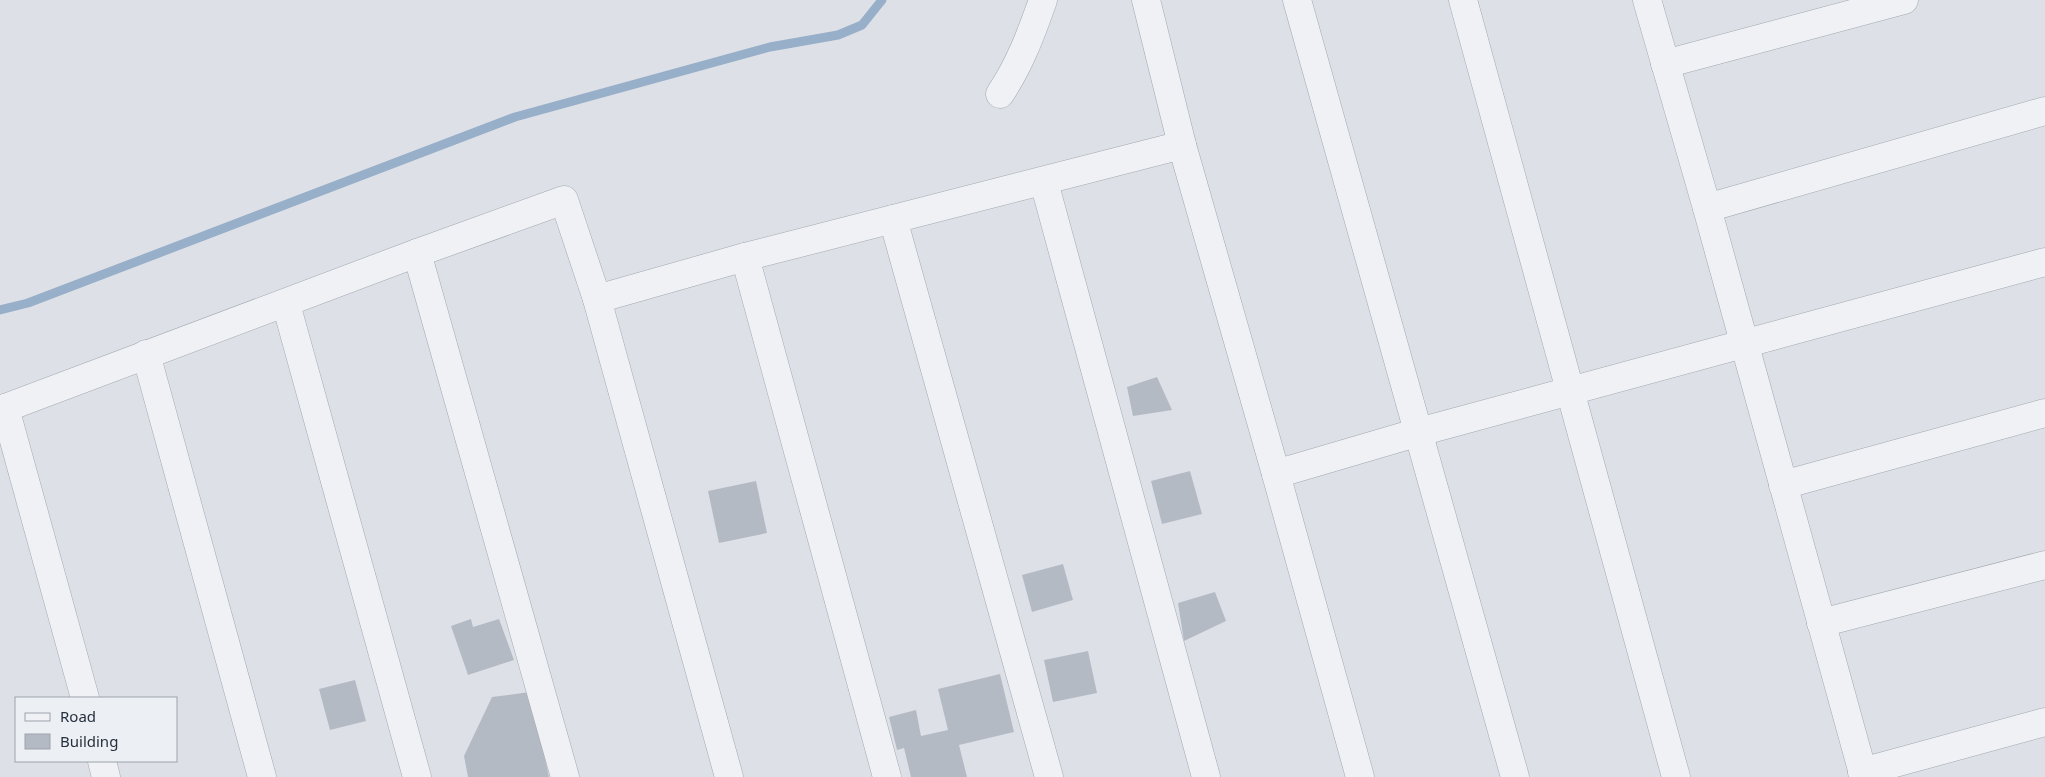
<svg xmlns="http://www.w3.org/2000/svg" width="2045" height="777" font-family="'Noto Sans',sans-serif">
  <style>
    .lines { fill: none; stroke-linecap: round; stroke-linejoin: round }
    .stream { stroke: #97afc8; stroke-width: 9 }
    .building { fill: #b4bac4 }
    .minor-casing { stroke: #a2a8b1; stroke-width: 29 }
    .minor { stroke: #eff1f5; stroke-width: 28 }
  </style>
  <rect width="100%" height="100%" fill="#dde1e7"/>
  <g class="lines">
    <path class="stream" d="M0,310L28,303L515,117L770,47L838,35L862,25L882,0"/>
  </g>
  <g class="building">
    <path d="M1157,377L1172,410L1133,416L1127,387Z"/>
    <path d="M1190,471L1202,514L1162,524L1151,481Z"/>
    <path d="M756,481L767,533L719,543L708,491Z"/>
    <path d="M1063,564L1073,600L1032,612L1022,575Z"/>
    <path d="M1215,592L1226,621L1184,641L1178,603Z"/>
    <path d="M471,619L473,627L499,619L514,660L468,675L451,626Z"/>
    <path d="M1088,651L1097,693L1053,702L1044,660Z"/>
    <path d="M1000,674L1014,732L959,745L967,777H911L904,748L897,750L889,717L916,710L921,736L948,730L938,689Z"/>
    <path d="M355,680L366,721L330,730L319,689Z"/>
    <path d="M530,692L549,777H468L464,756L492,697Z"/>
  </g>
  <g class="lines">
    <defs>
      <g id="minor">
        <path d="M1146,0L1182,145L1276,474L1419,432L2045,262"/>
        <path d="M1297,0L1515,777"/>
        <path d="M1463,0L1676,777"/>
        <path d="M1647,0L1707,208L1864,777"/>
        <path d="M1665,64L1904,0"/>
        <path d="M1000,94C1020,64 1031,34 1043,0"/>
        <path d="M1044,182L1206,777"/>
        <path d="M1707,208L2045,111"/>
        <path d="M893,219L1049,777"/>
        <path d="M417,253L565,777"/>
        <path d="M745,257L887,777"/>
        <path d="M597,299L745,257L1182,145"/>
        <path d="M286,304L417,777"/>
        <path d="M146,354L262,777"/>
        <path d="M5,408L85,698"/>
        <path d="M0,410L417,253L564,200L597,299L729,777"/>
        <path d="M1276,474L1360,777"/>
        <path d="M1783,485L2045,413"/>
        <path d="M1821,623L2045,565"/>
        <path d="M102,761L106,777"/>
        <path d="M1862,772L2045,722"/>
      </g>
    </defs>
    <use href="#minor" class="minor-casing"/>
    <use href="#minor" class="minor"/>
  </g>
  <rect x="15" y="697" width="162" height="65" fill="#ecf0f5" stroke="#9da3ab"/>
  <rect x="25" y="713" width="25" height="8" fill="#eff1f5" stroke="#9da3ab"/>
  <text x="60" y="722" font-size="15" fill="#262f3d">Road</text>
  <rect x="25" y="734" width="25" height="15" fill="#b4bac4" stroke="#9da3ab"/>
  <text x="60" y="747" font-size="15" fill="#262f3d">Building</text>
</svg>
